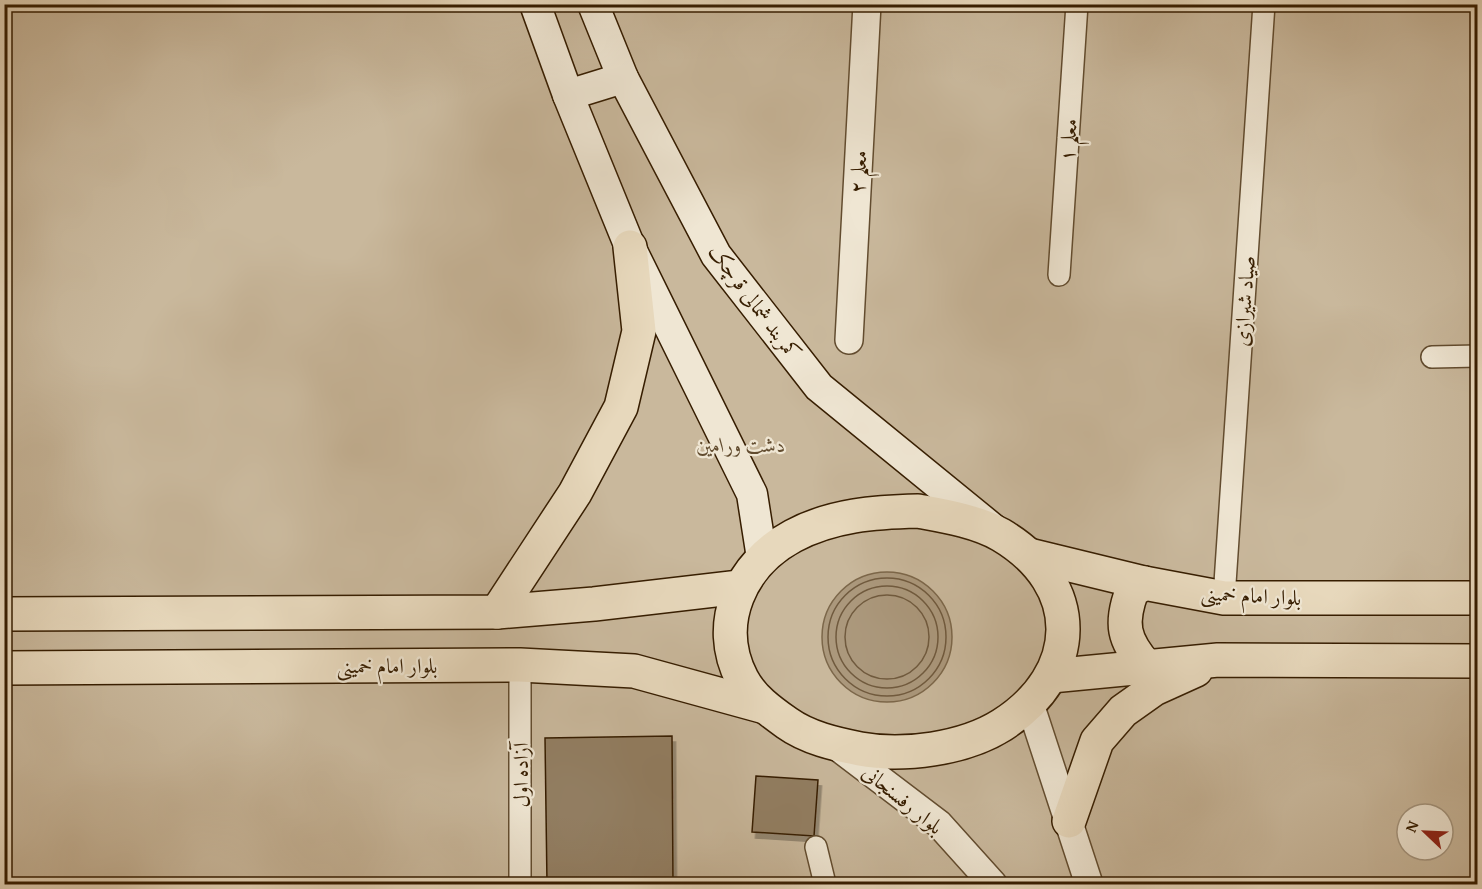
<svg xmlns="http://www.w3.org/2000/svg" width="1482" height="889" font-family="'Gentium Book Plus',Amiri,serif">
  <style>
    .green { fill: #c9b89c; stroke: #806a4e; stroke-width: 1.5; fill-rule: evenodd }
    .water { fill: #ab987c; stroke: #7c674a; stroke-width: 1.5 }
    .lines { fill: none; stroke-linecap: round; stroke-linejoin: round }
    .shore { stroke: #705a3e; stroke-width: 1.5 }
    .building { fill: #927e62; stroke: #361d00; stroke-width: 1.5; filter: url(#shadow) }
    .minor-casing { stroke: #624c2f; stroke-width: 24 }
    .tertiary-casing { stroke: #624c2f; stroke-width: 30 }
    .secondary-casing { stroke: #361d00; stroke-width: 33 }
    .primary-casing { stroke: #361d00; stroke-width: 36 }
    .minor { stroke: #efe6d3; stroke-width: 21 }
    .tertiary { stroke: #efe6d3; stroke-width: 27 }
    .secondary { stroke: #efe6d3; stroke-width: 30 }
    .primary { stroke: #e7d8bc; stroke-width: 33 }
    .labels { text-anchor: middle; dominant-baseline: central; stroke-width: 4.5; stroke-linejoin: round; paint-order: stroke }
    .street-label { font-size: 21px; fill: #361d00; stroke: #efe6d3 }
    .park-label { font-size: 21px; font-style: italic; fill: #624c2f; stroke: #efe6d3 }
  </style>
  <defs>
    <filter id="shadow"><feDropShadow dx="3.5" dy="6" stdDeviation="0" flood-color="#0004"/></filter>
  </defs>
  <rect width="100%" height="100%" fill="#e7d8bc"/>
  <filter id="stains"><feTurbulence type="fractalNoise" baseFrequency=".00333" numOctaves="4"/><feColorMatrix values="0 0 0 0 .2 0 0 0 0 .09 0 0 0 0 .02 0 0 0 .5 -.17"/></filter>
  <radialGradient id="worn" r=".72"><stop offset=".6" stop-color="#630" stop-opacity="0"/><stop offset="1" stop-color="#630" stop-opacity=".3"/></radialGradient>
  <path class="green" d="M5,5H1477V884H5ZM1407,814H1443V850H1407Z"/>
  <circle class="water" cx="887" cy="637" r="65"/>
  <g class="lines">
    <g class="shore">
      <circle cx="887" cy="637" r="59"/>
      <circle cx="887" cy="637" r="51"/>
      <circle cx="887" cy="637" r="42"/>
    </g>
  </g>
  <g class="building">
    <path d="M672,736L673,884H547L545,738Z"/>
    <path d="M756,776L818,780L814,836L752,832Z"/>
  </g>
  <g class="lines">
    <defs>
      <g id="minor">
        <path d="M1059,275L1077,4"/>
        <path d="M1432,357L1478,356"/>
        <path d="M1224,598L1264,4"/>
        <path d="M816,847L825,884"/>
        <path d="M520,884V665"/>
      </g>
      <g id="tertiary">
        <path d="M849,340L867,4"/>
        <path d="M1030,704L1089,884"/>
        <path d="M835,745L939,824L993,884"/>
      </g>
      <g id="secondary">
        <path d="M535,4L568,95L630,247L752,494L762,558"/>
        <path d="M593,4L623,78L716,255L819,387L993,529"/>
        <path d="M568,95L623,78"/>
      </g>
      <g id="primary">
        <path d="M918,511C945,516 976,521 1001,535C1085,585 1082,674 1002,725C964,749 903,757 860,749C835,744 808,738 787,723C770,711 752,698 742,679C713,623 741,564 793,536C832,515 875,512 918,511Z"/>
        <path d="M1029,555L1144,583L1224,598H1478"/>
        <path d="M1144,583L1132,591C1120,623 1123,640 1146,666"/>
        <path d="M497,612L575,493L621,407L639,331L630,247"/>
        <path d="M4,614L497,612L594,604L740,587"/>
        <path d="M4,668L520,665L634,671L765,707"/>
        <path d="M1051,676L1218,660L1478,661"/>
        <path d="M1069,821L1097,741L1123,711L1154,689L1196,670"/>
      </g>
    </defs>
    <use href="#minor" class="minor-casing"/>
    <use href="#tertiary" class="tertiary-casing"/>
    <use href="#secondary" class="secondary-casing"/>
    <use href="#primary" class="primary-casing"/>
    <use href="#minor" class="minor"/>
    <use href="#tertiary" class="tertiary"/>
    <use href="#secondary" class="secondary"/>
    <use href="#primary" class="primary"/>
  </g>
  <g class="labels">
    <g class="street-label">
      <text transform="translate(1068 140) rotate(-86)">معلم ۱</text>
      <text transform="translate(858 172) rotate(-87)">معلم ۲</text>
      <text transform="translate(1244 301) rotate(-86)">صیاد شیرازی</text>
      <text transform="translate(755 302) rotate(53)">کمربند شمالی قرچک</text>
      <text transform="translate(1251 595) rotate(3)">بلوار امام خمینی</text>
      <text x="387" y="665">بلوار امام خمینی</text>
      <text transform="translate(520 775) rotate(-90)">آزاده اول</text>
      <text transform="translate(903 799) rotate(39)">بلوار رفسنجانی</text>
    </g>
    <g class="park-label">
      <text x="741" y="444">دشت ورامین</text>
    </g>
  </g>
  <rect width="1482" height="889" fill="none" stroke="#e7d8bc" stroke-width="24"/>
  <rect x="6" y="6" width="1470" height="877" fill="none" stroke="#361d00" stroke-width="3"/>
  <rect x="12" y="12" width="1458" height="865" fill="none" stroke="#361d00" stroke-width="1.5"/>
  <g transform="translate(1425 832) rotate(293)"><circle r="28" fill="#efe6d3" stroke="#a5967f" stroke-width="1.5"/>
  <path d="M0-4.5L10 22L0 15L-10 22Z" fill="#8f2418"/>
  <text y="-9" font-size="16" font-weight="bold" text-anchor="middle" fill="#361d00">N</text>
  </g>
  <rect width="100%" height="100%" filter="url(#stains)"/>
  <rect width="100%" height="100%" fill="url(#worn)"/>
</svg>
